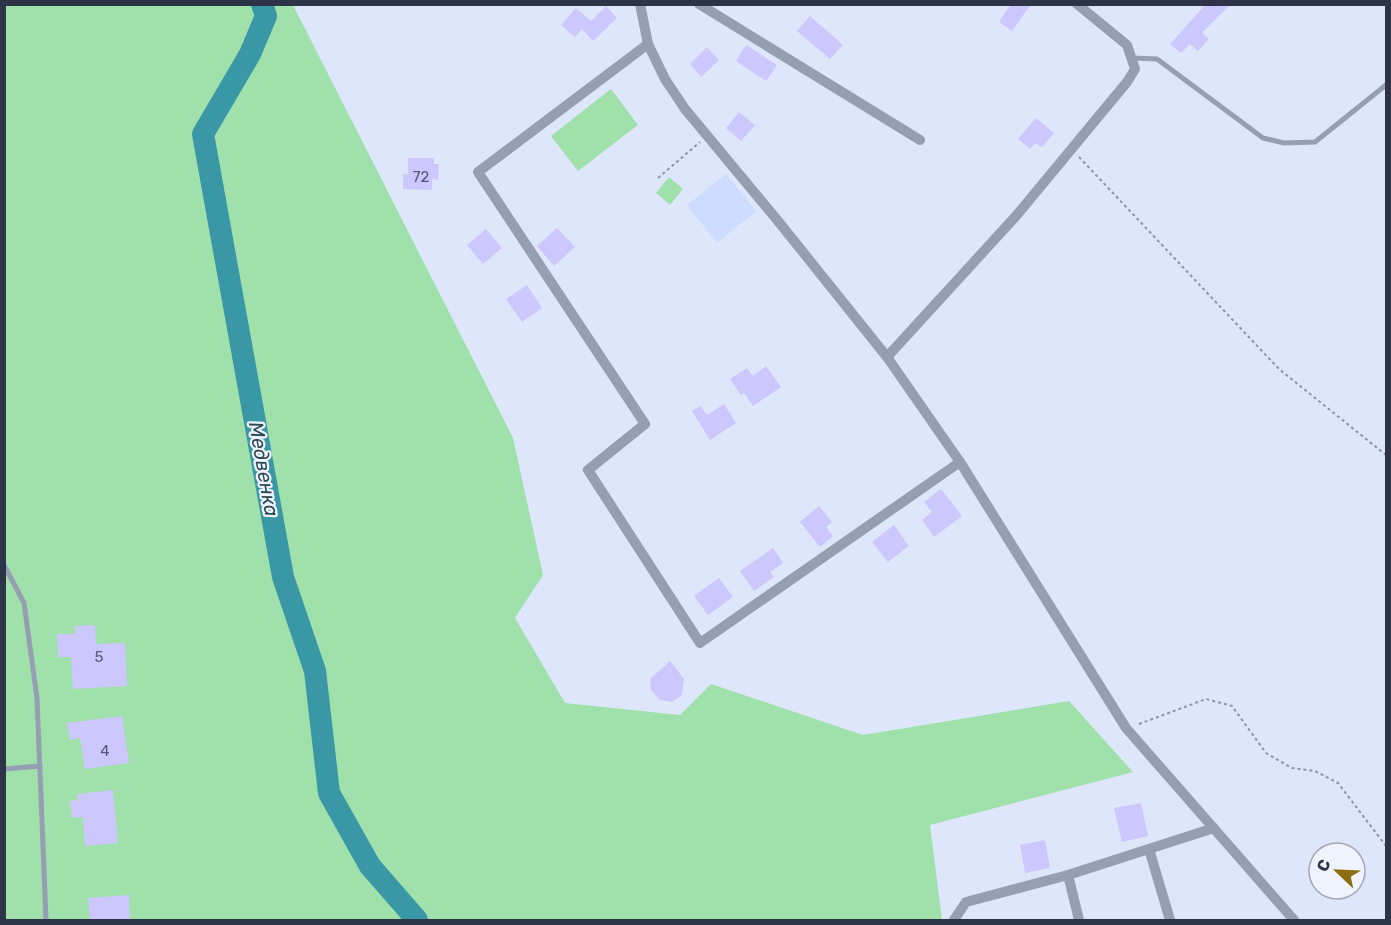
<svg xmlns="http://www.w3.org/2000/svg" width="1391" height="925" font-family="Rubik,sans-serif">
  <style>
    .built { fill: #cddbfe }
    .green { fill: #a0e0ab }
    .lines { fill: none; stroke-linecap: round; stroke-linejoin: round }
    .river { stroke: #3a98a6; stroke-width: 22 }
    .building { fill: #ccc7fc }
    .path { stroke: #8c94a8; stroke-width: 2; stroke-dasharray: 3 3; stroke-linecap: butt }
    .lane { stroke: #969eb4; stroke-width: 5 }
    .street { stroke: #969eb4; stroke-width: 10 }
    .labels { text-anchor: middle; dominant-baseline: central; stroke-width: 4.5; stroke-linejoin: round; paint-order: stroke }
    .number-label { font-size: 15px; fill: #555975 }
    .water-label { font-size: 20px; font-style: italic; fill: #2c494e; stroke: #eff3fe }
  </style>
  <rect width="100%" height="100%" fill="#dee6fb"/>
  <path class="built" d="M726,174L756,211L717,243L687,205Z"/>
  <g class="green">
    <path d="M5,5H293L513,438L543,575L515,618L565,703L680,715L711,684L863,735L1069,701L1133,772L930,825L942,920H5Z"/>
    <path d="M611,89L638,125L578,171L551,136Z"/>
    <path d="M669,177L683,189L670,205L656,193Z"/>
  </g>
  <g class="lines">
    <path class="river" d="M262,4L266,16L250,54L203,134L283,577L315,671L329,793L370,866L417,920"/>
  </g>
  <g class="building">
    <path d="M1011,4H1031L1012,31L999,22Z"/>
    <path d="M1206,4H1231L1202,33L1209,39L1198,51L1190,44L1181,53L1170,44Z"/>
    <path d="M606,6L617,18L593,41L582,29L575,37L561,25L576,8L591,21Z"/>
    <path d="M810,16L843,45L830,59L797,31Z"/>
    <path d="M746,45L777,65L766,81L736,61Z"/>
    <path d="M707,47L719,60L701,77L690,64Z"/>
    <path d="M739,112L755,125L741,141L726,128Z"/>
    <path d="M1036,118L1054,133L1042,147L1035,143L1030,149L1018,139Z"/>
    <path d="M408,158H434V164H439L438,180L432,179V190L403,189V174H408Z"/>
    <path d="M557,228L575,247L554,266L537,246Z"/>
    <path d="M486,229L502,248L483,264L467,245Z"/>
    <path d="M527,285L542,308L522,322L506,299Z"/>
    <path d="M766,366L781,387L753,406L744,393L741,395L730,379L747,368L753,376Z"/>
    <path d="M724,404L736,423L710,440L692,411L700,406L707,415Z"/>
    <path d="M941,489L962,516L934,537L922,520L932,512L924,502Z"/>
    <path d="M819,506L832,522L826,527L833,536L820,547L800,522Z"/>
    <path d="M894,525L909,546L888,562L872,542Z"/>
    <path d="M773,548L783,563L770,572L774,577L754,591L740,571Z"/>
    <path d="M719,578L733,597L708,615L694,596Z"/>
    <path d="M95,625L96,644L125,643L127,686L73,689L71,657H58L57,634H75V626Z"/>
    <path d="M670,661L684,679L682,695L672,702L660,700L651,690L650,679Z"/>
    <path d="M122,716L129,763L85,769L80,738L70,740L67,723Z"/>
    <path d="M113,790L118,843L85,846L83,817L72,818L70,801L78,800L77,794Z"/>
    <path d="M1141,803L1148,836L1122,842L1114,808Z"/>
    <path d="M1045,840L1050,868L1025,873L1020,845Z"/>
    <path d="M129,895L130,921H90L88,898Z"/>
  </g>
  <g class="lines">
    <g class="path">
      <path d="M1079,157L1279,369L1386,455"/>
      <path d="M658,178L700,142"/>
      <path d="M1139,724L1206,699L1232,706L1266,753L1292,768L1315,771L1338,783L1386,846"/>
    </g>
    <g class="lane">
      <path d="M1132,58L1157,59L1263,138L1284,143L1315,142L1386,85"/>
      <path d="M4,565L24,603L37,698L46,920"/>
      <path d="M4,769L40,766"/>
    </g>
    <g class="street">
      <path d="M640,4L648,44L665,79L685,109L778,221L887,357L960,462L1126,728L1294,920"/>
      <path d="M699,4L920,140"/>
      <path d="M648,44L478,172L645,424L588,470L700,643L960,462"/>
      <path d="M887,357L1016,216L1127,82L1135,69L1127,45L1077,4"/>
      <path d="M1149,849L1170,920"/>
      <path d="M954,920L966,902L1068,875"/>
      <path d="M1079,920L1068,875L1214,828"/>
    </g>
  </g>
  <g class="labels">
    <g class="number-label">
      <text x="421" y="177">72</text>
      <text x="99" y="657">5</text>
      <text x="105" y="751">4</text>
    </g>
    <g class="water-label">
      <text transform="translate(264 469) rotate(80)">Медвенка</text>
    </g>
  </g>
  <rect width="1391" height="925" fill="none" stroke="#2d3448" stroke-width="12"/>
  <g transform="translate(1337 871) rotate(293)"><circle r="28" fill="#eff3fe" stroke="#a1a7b5" stroke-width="1.5"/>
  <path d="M0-4.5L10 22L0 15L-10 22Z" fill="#8c6e10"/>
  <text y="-9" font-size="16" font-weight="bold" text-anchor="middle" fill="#2d3448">С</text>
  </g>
</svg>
